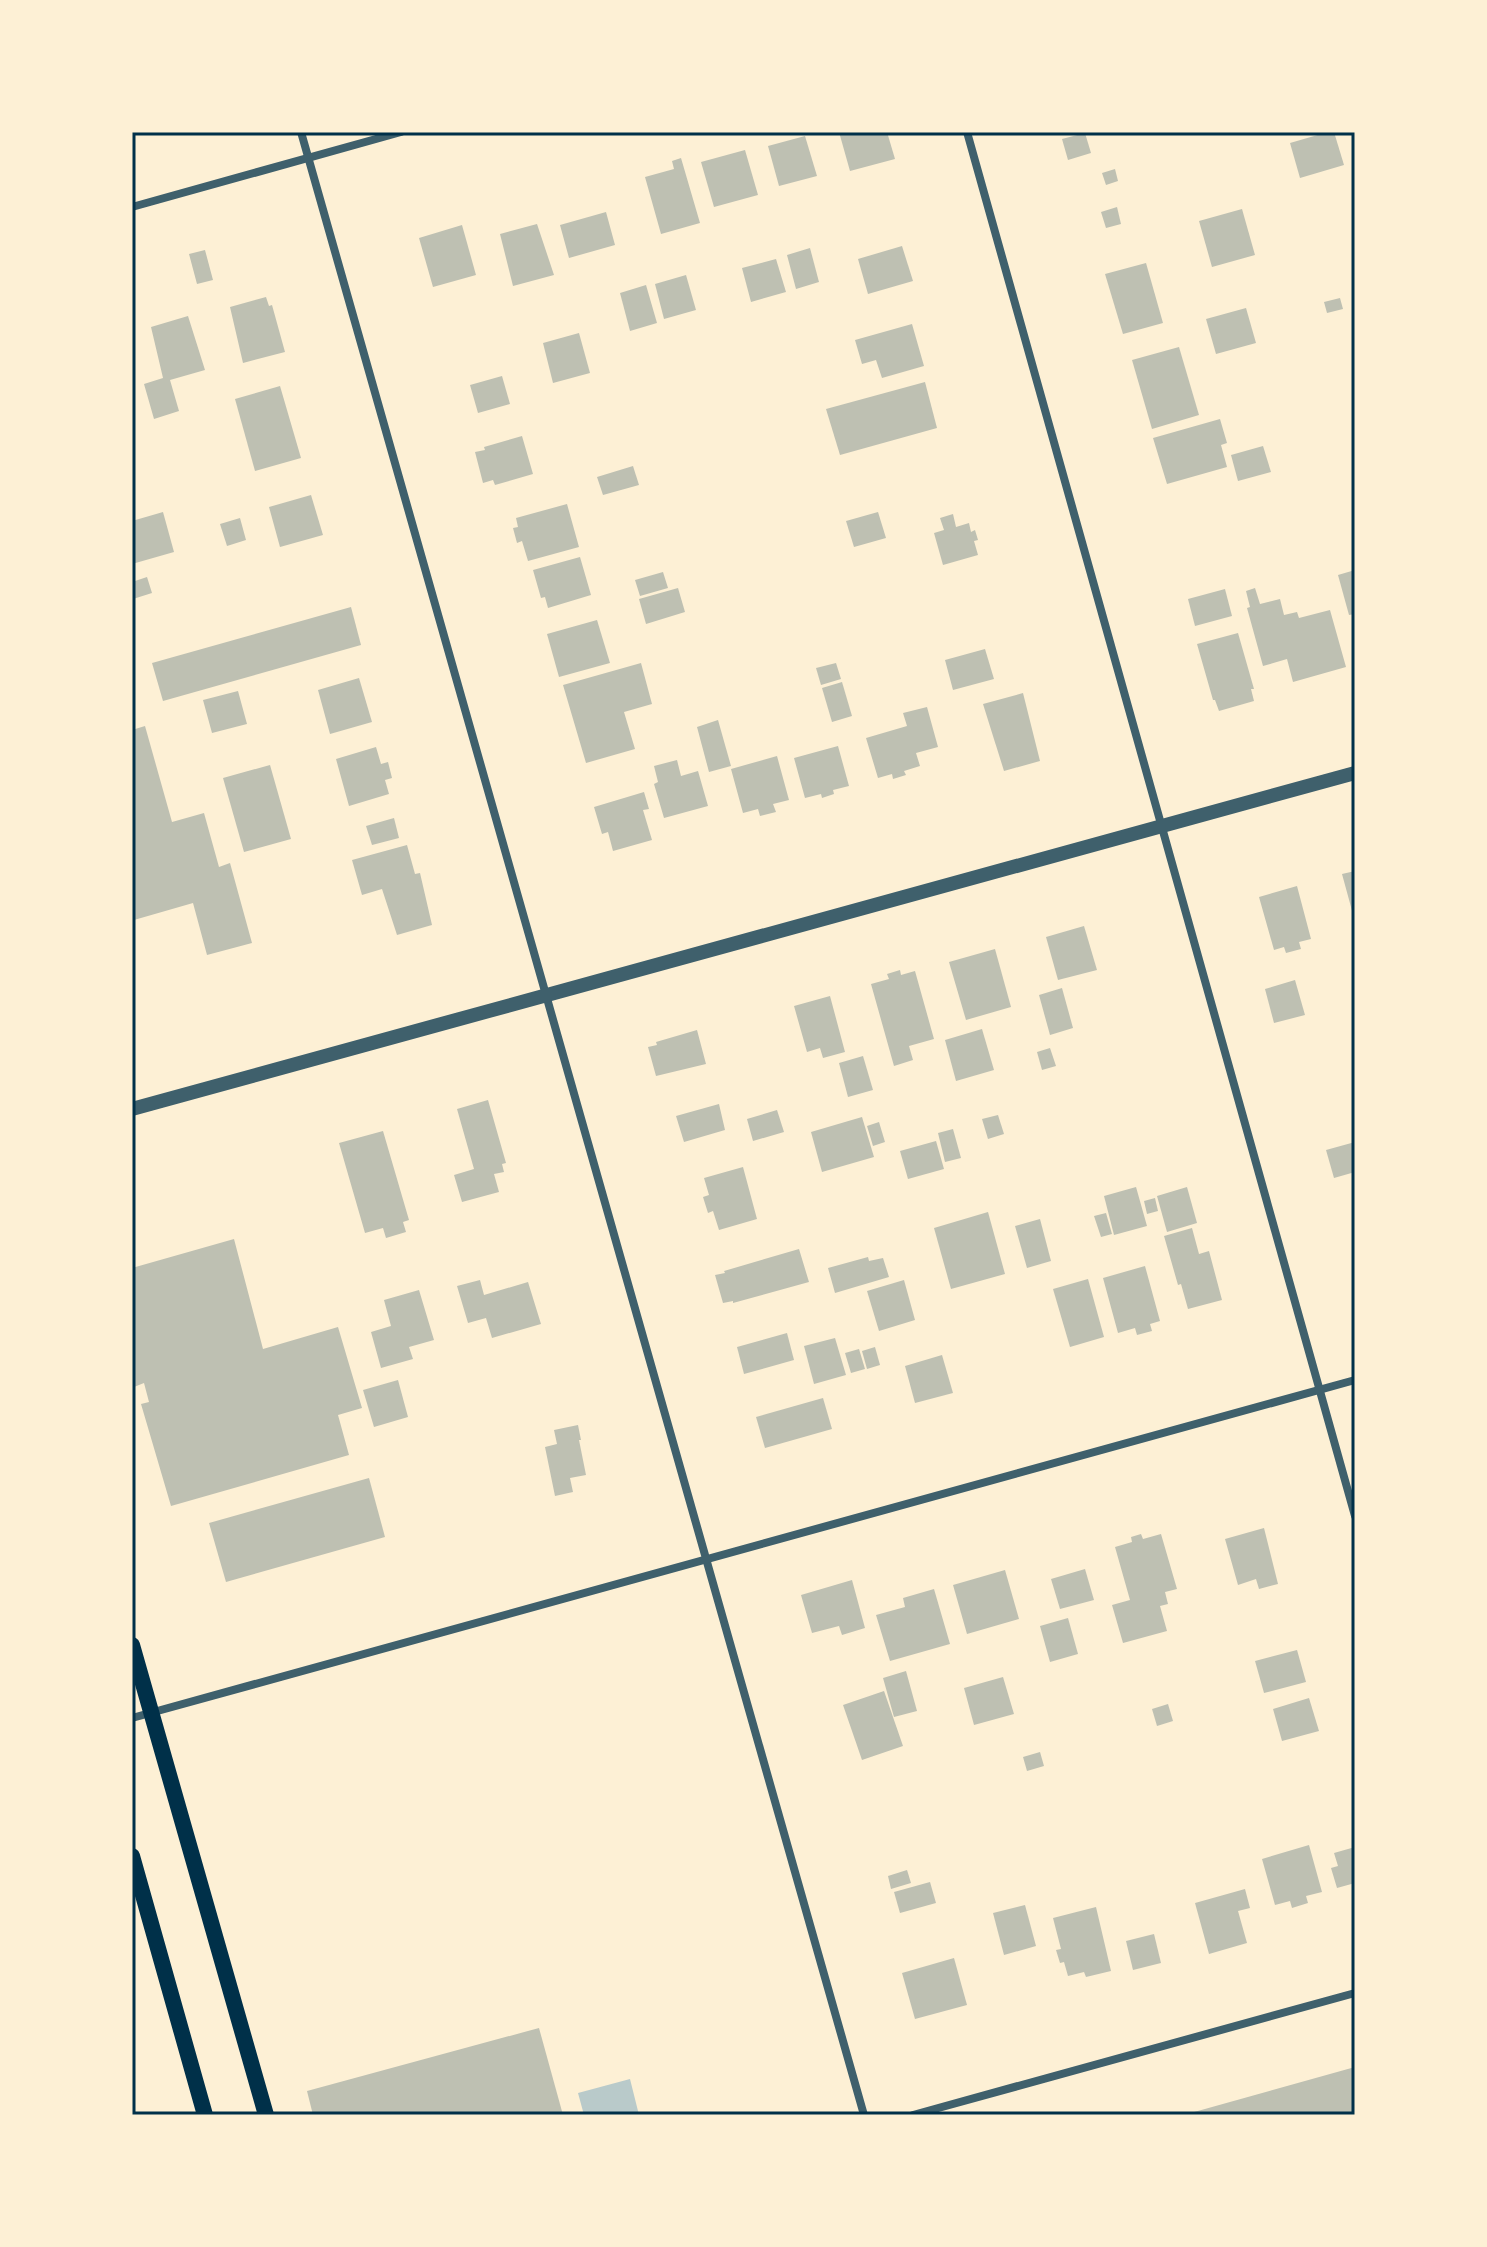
<svg xmlns="http://www.w3.org/2000/svg" width="1487" height="2247" font-family="'DejaVu Sans',sans-serif">
  <style>
    .green { fill: #b9caca }
    .building { fill: #bec0b2 }
    .lines { fill: none; stroke-linecap: round; stroke-linejoin: round }
    .minor { stroke: #3f606c; stroke-width: 8 }
    .tertiary { stroke: #3f606c; stroke-width: 14 }
    .secondary { stroke: #003049; stroke-width: 16 }
    .neatline { fill: none; stroke: #003049; stroke-width: 3 }
  </style>
  <rect width="100%" height="100%" fill="#fdf0d5"/>
  <path class="green" d="M630,2079L639,2115H584L578,2093Z"/>
  <g class="building">
    <path d="M839,132H887L895,159L850,171Z"/>
    <path d="M1328,132H1334L1344,165L1300,178L1290,143Z"/>
    <path d="M1085,133L1091,153L1068,160L1062,139Z"/>
    <path d="M805,136L817,176L779,186L768,146Z"/>
    <path d="M745,150L758,195L714,207L701,162Z"/>
    <path d="M681,158L700,223L661,234L645,177L674,169L672,161Z"/>
    <path d="M1115,169L1118,181L1106,185L1102,173Z"/>
    <path d="M1117,207L1121,224L1106,228L1101,212Z"/>
    <path d="M1242,209L1255,255L1212,267L1199,221Z"/>
    <path d="M606,212L615,245L569,258L560,225Z"/>
    <path d="M537,224L554,275L513,286L500,234Z"/>
    <path d="M462,225L476,275L433,287L419,238Z"/>
    <path d="M902,246L913,281L868,294L858,259Z"/>
    <path d="M810,248L819,282L796,289L787,255Z"/>
    <path d="M205,250L213,280L197,284L189,254Z"/>
    <path d="M776,259L786,292L751,302L742,268Z"/>
    <path d="M1146,263L1163,323L1123,334L1105,274Z"/>
    <path d="M686,275L696,310L664,319L655,284Z"/>
    <path d="M646,285L657,323L630,331L620,293Z"/>
    <path d="M266,297L269,306L272,305L285,352L243,363L230,307Z"/>
    <path d="M1340,298L1343,309L1327,313L1324,302Z"/>
    <path d="M1246,308L1256,343L1216,354L1206,319Z"/>
    <path d="M188,316L205,370L170,380L179,411L154,419L144,384L163,378L151,327Z"/>
    <path d="M912,324L924,366L882,378L876,360L862,364L855,340Z"/>
    <path d="M579,333L590,373L553,383L543,343Z"/>
    <path d="M1179,347L1199,415L1152,429L1132,360Z"/>
    <path d="M502,376L510,404L478,413L470,385Z"/>
    <path d="M925,382L937,428L840,455L826,409Z"/>
    <path d="M280,386L301,458L255,471L235,399Z"/>
    <path d="M1220,419L1227,443L1221,445L1227,467L1167,484L1153,438Z"/>
    <path d="M522,436L533,474L495,485L493,480L483,483L475,452L485,450L484,447Z"/>
    <path d="M1263,446L1271,472L1238,481L1231,455Z"/>
    <path d="M633,466L639,485L603,495L597,477Z"/>
    <path d="M311,495L323,535L280,547L269,507Z"/>
    <path d="M567,504L579,547L528,561L522,541L517,543L513,528L518,527L516,518Z"/>
    <path d="M163,512L174,552L132,564V521Z"/>
    <path d="M878,512L886,538L854,547L846,521Z"/>
    <path d="M953,514L956,527L969,523L971,532L975,530L978,540L974,541L978,555L943,565L934,533L944,530L940,518Z"/>
    <path d="M240,518L246,540L227,546L220,524Z"/>
    <path d="M580,557L591,595L548,608L545,597L541,598L533,570Z"/>
    <path d="M1355,570V614L1349,615L1338,575Z"/>
    <path d="M663,572L668,588L640,596L635,580Z"/>
    <path d="M147,577L152,593L133,599L132,582Z"/>
    <path d="M678,588L685,612L646,624L639,599Z"/>
    <path d="M1255,588L1260,604L1280,599L1284,615L1297,612L1299,618L1330,610L1346,667L1293,682L1287,659L1263,666L1247,608L1250,607L1246,591Z"/>
    <path d="M1225,589L1232,616L1195,626L1188,599Z"/>
    <path d="M351,607L361,645L163,701L152,663Z"/>
    <path d="M597,620L610,663L559,677L547,634Z"/>
    <path d="M1238,633L1254,689H1251L1254,701L1219,711L1215,700H1213L1197,644Z"/>
    <path d="M985,649L994,679L953,690L945,660Z"/>
    <path d="M641,663L652,704L624,712L635,749L586,763L563,685Z"/>
    <path d="M836,663L841,679L821,685L816,668Z"/>
    <path d="M359,678L372,722L330,734L318,690Z"/>
    <path d="M842,682L852,716L832,722L822,688Z"/>
    <path d="M238,691L247,724L212,733L203,700Z"/>
    <path d="M1023,693L1040,761L1004,771L983,704Z"/>
    <path d="M927,707L938,747L916,753L920,766L904,771L906,775L893,779L892,774L878,778L866,738L907,726L903,713Z"/>
    <path d="M718,720L731,766L709,772L697,727Z"/>
    <path d="M145,726L172,822L204,813L219,867L230,863L252,943L207,955L193,903L134,920L132,730Z"/>
    <path d="M838,746L849,786L833,790L834,794L822,798L821,794L805,798L794,758Z"/>
    <path d="M376,747L381,764L388,762L392,778L385,780L389,794L349,806L336,759Z"/>
    <path d="M777,756L789,800L773,804L776,812L760,816L758,809L743,813L731,769Z"/>
    <path d="M677,760L681,776L698,771L708,806L664,818L654,784L658,782L654,766Z"/>
    <path d="M270,765L291,839L244,852L223,778Z"/>
    <path d="M644,792L649,809L643,810L652,840L613,851L608,832L602,834L594,807Z"/>
    <path d="M394,818L399,838L372,845L366,826Z"/>
    <path d="M407,845L415,874L420,873L432,925L397,935L382,889L362,895L352,860Z"/>
    <path d="M1355,871V918H1354L1342,874Z"/>
    <path d="M1297,886L1311,939L1299,942L1301,949L1286,953L1284,947L1274,950L1259,897Z"/>
    <path d="M1084,926L1097,970L1058,980L1046,937Z"/>
    <path d="M995,949L1011,1007L966,1020L949,962Z"/>
    <path d="M900,970L901,975L915,971L934,1039L909,1046L913,1060L894,1066L871,984L889,979L887,974Z"/>
    <path d="M1295,980L1305,1015L1274,1023L1265,989Z"/>
    <path d="M1062,988L1073,1028L1050,1035L1039,995Z"/>
    <path d="M830,996L845,1052L823,1058L820,1048L807,1052L794,1006Z"/>
    <path d="M982,1029L994,1070L956,1081L945,1040Z"/>
    <path d="M697,1030L706,1064L656,1076L648,1047L657,1045L656,1042Z"/>
    <path d="M1050,1048L1056,1066L1042,1070L1037,1052Z"/>
    <path d="M863,1056L873,1090L848,1097L839,1063Z"/>
    <path d="M488,1100L506,1163L502,1164L504,1172L494,1174L499,1192L462,1202L454,1175L474,1169L457,1109Z"/>
    <path d="M719,1104L725,1130L684,1142L676,1116Z"/>
    <path d="M777,1110L784,1132L753,1141L747,1119Z"/>
    <path d="M998,1115L1004,1134L988,1139L982,1119Z"/>
    <path d="M862,1117L874,1157L822,1172L811,1132Z"/>
    <path d="M879,1122L885,1142L873,1146L867,1126Z"/>
    <path d="M953,1129L961,1158L945,1162L938,1133Z"/>
    <path d="M383,1131L409,1220L403,1222L406,1232L386,1238L383,1228L365,1233L339,1143Z"/>
    <path d="M936,1141L944,1169L908,1179L900,1151Z"/>
    <path d="M1355,1142V1172L1334,1178L1326,1150Z"/>
    <path d="M743,1167L757,1219L719,1230L713,1211L708,1213L703,1197L709,1195L704,1178Z"/>
    <path d="M1136,1187L1147,1226L1114,1235L1104,1196Z"/>
    <path d="M1187,1187L1197,1223L1167,1232L1157,1196Z"/>
    <path d="M1155,1198L1158,1211L1147,1214L1144,1201Z"/>
    <path d="M988,1212L1005,1274L951,1289L934,1228Z"/>
    <path d="M1106,1213L1112,1234L1101,1237L1094,1216Z"/>
    <path d="M1040,1219L1051,1261L1027,1268L1015,1226Z"/>
    <path d="M1192,1228L1199,1254L1209,1251L1222,1300L1188,1309L1181,1284L1178,1285L1164,1236Z"/>
    <path d="M234,1239L263,1349L338,1327L362,1408L338,1415L349,1455L171,1506L141,1404L149,1402L144,1383L134,1387L132,1382V1268Z"/>
    <path d="M799,1249L809,1282L733,1303V1301L723,1303L715,1275L725,1273L724,1271Z"/>
    <path d="M868,1257L869,1261L883,1258L889,1277L835,1293L828,1268Z"/>
    <path d="M1145,1266L1160,1321L1150,1324L1152,1331L1137,1335L1135,1328L1118,1333L1103,1278Z"/>
    <path d="M1088,1279L1104,1337L1070,1347L1053,1289Z"/>
    <path d="M480,1280L484,1295L528,1282L541,1324L492,1338L486,1318L468,1323L457,1286Z"/>
    <path d="M904,1280L915,1320L879,1331L867,1291Z"/>
    <path d="M419,1290L434,1340L409,1347L413,1359L381,1368L371,1332L391,1326L384,1300Z"/>
    <path d="M787,1333L794,1360L744,1374L737,1347Z"/>
    <path d="M835,1338L846,1375L814,1384L804,1346Z"/>
    <path d="M875,1347L880,1365L867,1369L862,1351Z"/>
    <path d="M859,1349L865,1369L851,1373L845,1353Z"/>
    <path d="M942,1355L953,1393L915,1403L905,1366Z"/>
    <path d="M398,1380L408,1417L374,1427L363,1390Z"/>
    <path d="M823,1398L832,1429L765,1448L756,1417Z"/>
    <path d="M578,1425L581,1440H579L586,1475L570,1478L573,1492L555,1496L545,1447L557,1444L554,1430Z"/>
    <path d="M369,1478L385,1537L226,1582L209,1523Z"/>
    <path d="M1264,1528L1278,1584L1259,1589L1256,1579L1238,1585L1225,1539Z"/>
    <path d="M1141,1534L1143,1539L1161,1534L1177,1589L1165,1592L1168,1604L1160,1606L1167,1631L1123,1643L1112,1605L1130,1600L1115,1547L1132,1542L1131,1537Z"/>
    <path d="M1085,1569L1094,1600L1060,1609L1051,1579Z"/>
    <path d="M1005,1570L1019,1619L967,1634L953,1585Z"/>
    <path d="M852,1580L865,1628L842,1635L839,1626L812,1633L801,1595Z"/>
    <path d="M934,1589L950,1644L890,1661L876,1615L905,1607L903,1598Z"/>
    <path d="M1068,1618L1078,1654L1050,1662L1040,1626Z"/>
    <path d="M1297,1650L1306,1682L1264,1693L1255,1661Z"/>
    <path d="M906,1671L917,1711L894,1717L883,1678Z"/>
    <path d="M1003,1677L1014,1714L974,1725L964,1688Z"/>
    <path d="M884,1691L903,1746L862,1760L843,1705Z"/>
    <path d="M1309,1698L1319,1731L1282,1741L1273,1709Z"/>
    <path d="M1168,1704L1173,1721L1157,1726L1152,1709Z"/>
    <path d="M1040,1752L1044,1766L1027,1771L1023,1757Z"/>
    <path d="M1309,1845L1322,1892L1306,1896L1308,1903L1292,1908L1290,1901L1275,1905L1262,1859Z"/>
    <path d="M1355,1847V1883L1337,1888L1331,1868L1338,1866L1334,1853Z"/>
    <path d="M907,1870L911,1883L891,1889L888,1876Z"/>
    <path d="M930,1882L936,1903L900,1913L894,1892Z"/>
    <path d="M1245,1889L1250,1908L1238,1911L1247,1943L1209,1954L1195,1903Z"/>
    <path d="M1025,1905L1036,1946L1004,1955L993,1913Z"/>
    <path d="M1096,1907L1111,1971L1086,1977L1084,1972L1068,1976L1064,1962L1060,1963L1056,1950L1061,1949L1053,1918Z"/>
    <path d="M1154,1934L1161,1963L1133,1970L1126,1941Z"/>
    <path d="M954,1958L967,2005L915,2019L902,1973Z"/>
    <path d="M539,2028L563,2115H313L307,2091Z"/>
    <path d="M1355,2067V2115H1187V2114Z"/>
  </g>
  <g class="lines">
    <g class="minor">
      <path d="M301,132L864,2115"/>
      <path d="M967,132L1355,1516"/>
      <path d="M132,207L401,132"/>
      <path d="M132,1718L1355,1380"/>
      <path d="M913,2115L1355,1993"/>
    </g>
    <path class="tertiary" d="M132,1109L1355,773"/>
    <g class="secondary">
      <path d="M132,1645L266,2115"/>
      <path d="M132,1856L205,2115"/>
    </g>
  </g>
  <rect width="1487" height="2247" fill="none" stroke="#fdf0d5" stroke-width="268"/>
  <rect x="134" y="134" width="1219" height="1979" class="neatline"/>
</svg>
